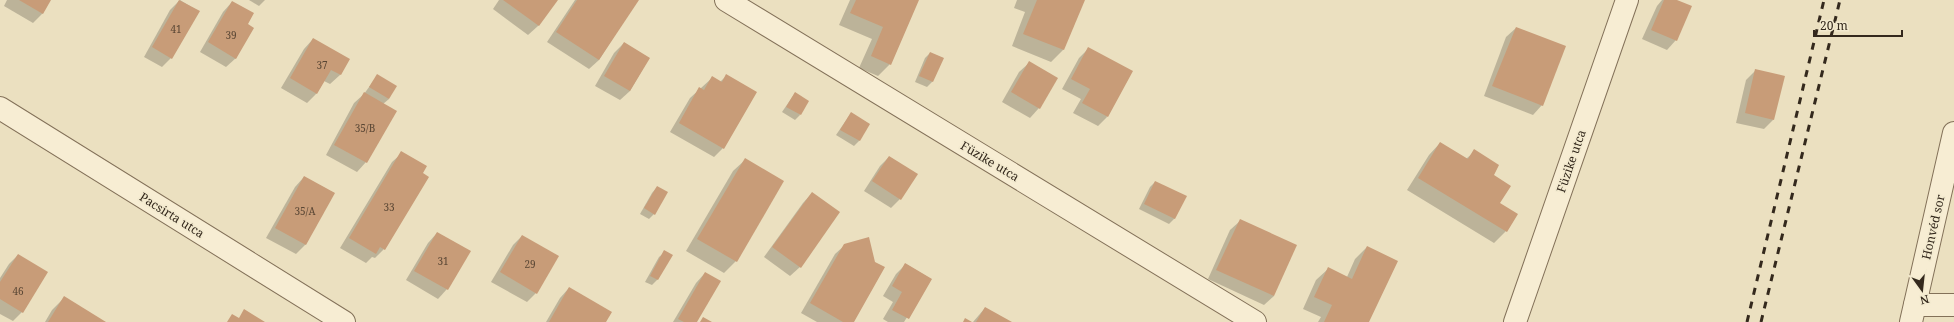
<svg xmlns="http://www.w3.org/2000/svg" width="1954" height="322" font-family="'Noto Serif',serif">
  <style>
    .shadow { fill: #0003 }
    .building { fill: #c89c78 }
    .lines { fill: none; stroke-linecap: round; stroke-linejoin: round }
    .street-casing { stroke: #837159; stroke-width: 24 }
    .street { stroke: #f7edd3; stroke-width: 22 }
    .rail { stroke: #34291d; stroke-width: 3; stroke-dasharray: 7 7; stroke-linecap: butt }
    .labels { text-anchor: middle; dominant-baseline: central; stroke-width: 3.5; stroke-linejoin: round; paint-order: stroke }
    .number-label { font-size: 10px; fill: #594634 }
    .street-label { font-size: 12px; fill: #34291d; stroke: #f3eacf }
  </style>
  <rect width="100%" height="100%" fill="#ebe0c0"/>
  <g class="shadow">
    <path d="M7,0H50L43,13L33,23L4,6Z"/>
    <path d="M180,0L198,11L171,58L162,67L144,57L170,10Z"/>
    <path d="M249,0H265L259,6Z"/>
    <path d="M499,0H557L538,26L528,35L493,9Z"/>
    <path d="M575,0H637L599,60L589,69L547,42Z"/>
    <path d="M850,0H918L890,64L878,76L859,68L872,39L839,25Z"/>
    <path d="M1017,0H1083L1063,50L1051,62L1012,46L1025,12L1014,8Z"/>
    <path d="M1662,0H1675L1676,40L1667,50L1642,39L1657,6Z"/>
    <path d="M232,2L246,24L236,58L226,67L200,52L223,12Z"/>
    <path d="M1516,28L1542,105L1533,115L1484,96L1506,37Z"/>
    <path d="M313,39L348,60L340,75L330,84L324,81L316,94L307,103L281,88L304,49Z"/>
    <path d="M624,43L649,58L630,91L620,100L595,86L614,53Z"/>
    <path d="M1088,49L1107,117L1098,126L1073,113L1081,99L1062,89L1079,58Z"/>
    <path d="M930,53L943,58L932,82L927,87L915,82L925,58Z"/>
    <path d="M1029,63L1039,108L1030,118L1002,102L1019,72Z"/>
    <path d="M1756,70L1773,120L1764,129L1736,123L1746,80Z"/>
    <path d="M727,75L723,148L714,157L670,132L690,98L712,78L720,82Z"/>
    <path d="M377,76L389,99L383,104L366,162L357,172L326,155L354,103L364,94Z"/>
    <path d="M795,93L800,115L795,120L782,112Z"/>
    <path d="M851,113L869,124L859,141L854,146L836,135Z"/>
    <path d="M1440,143L1466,159L1475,151L1492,175L1506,231L1494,243L1407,190L1429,155Z"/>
    <path d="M402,153L384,249L375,258L372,257L366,263L340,248L392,162Z"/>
    <path d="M889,157L900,199L891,208L864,191L880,166Z"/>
    <path d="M745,160L736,261L724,273L686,251L733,171Z"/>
    <path d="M304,177L334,193L305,245L296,254L266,238L295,187Z"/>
    <path d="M1155,182L1175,218L1169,224L1139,209L1150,187Z"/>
    <path d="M657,187L654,214L649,219L640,214L652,193Z"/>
    <path d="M812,193L800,267L790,276L764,257L803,203Z"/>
    <path d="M1240,221L1274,296L1264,305L1208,279L1230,230Z"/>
    <path d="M437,233L447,289L438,299L406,280L428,243Z"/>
    <path d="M522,236L536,293L527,302L491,282L513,245Z"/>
    <path d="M845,245L852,322H817L801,313L835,254Z"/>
    <path d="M1367,247L1368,322H1318L1321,317L1303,309L1316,280L1328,269L1347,277L1355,259Z"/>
    <path d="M665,252L671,256L657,280L652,285L645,282L659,257Z"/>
    <path d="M18,255L22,312L13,321L0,314V278L9,264Z"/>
    <path d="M906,264L931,279L904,322H888L883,319L893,302L883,296L896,274Z"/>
    <path d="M705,273L696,322H673L696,283Z"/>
    <path d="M569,288L605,322H546L560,298Z"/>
    <path d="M64,298L104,322H45L52,310Z"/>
    <path d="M985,308L1009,322H973Z"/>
  </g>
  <g class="building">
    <path d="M19,0H51L43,14Z"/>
    <path d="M179,0L200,11L172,59L152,47Z"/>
    <path d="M503,0H558L539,26Z"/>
    <path d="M577,0H639L599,60L556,32Z"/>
    <path d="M856,0H919L891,65L871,56L883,27L850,13Z"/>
    <path d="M1037,0H1085L1064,50L1023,34Z"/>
    <path d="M1664,0H1677L1692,6L1677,41L1651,30Z"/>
    <path d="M232,1L254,13L248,24L254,28L236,59L208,42Z"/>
    <path d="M1516,27L1566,46L1543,106L1492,86Z"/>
    <path d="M313,38L350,59L341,75L331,70L317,94L290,78Z"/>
    <path d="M624,42L650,58L630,91L604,76Z"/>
    <path d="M1088,47L1133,71L1108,117L1082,103L1090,89L1071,79Z"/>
    <path d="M930,52L944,58L933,82L919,76Z"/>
    <path d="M1029,61L1058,78L1040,109L1011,92Z"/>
    <path d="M1755,69L1785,76L1774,120L1745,113Z"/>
    <path d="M377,74L397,86L389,99L369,87Z"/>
    <path d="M726,74L757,92L724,149L679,123L699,87L704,90L712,76L722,82Z"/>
    <path d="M364,92L397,111L367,163L334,145Z"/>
    <path d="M795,92L809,101L801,115L786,107Z"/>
    <path d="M851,112L870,124L860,141L840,130Z"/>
    <path d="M1440,142L1468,159L1474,149L1499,165L1494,175L1511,186L1500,203L1518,214L1507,232L1418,178Z"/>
    <path d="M401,151L427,166L423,173L429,177L385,250L380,247L376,254L349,238Z"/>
    <path d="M889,156L918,174L901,200L872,181Z"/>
    <path d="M745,158L784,181L737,262L697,239Z"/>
    <path d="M304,176L335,193L306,245L275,228Z"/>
    <path d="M1155,181L1187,196L1175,219L1144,204Z"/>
    <path d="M657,186L668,192L655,215L644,208Z"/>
    <path d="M812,192L840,212L801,268L772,247Z"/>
    <path d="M1240,219L1297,245L1274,296L1216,270Z"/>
    <path d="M437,232L471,251L448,290L414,271Z"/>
    <path d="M522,235L559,256L537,294L500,272Z"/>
    <path d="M869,237L875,262L885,267L854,322H843L810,303L844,244Z"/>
    <path d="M1367,246L1398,261L1369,322H1324L1332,305L1314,297L1328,267L1352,279Z"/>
    <path d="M664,250L673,255L658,280L650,276Z"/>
    <path d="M18,254L48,272L23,313L0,299V282Z"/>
    <path d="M905,263L932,279L909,319L892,310L902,292L892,286Z"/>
    <path d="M705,272L721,281L697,322H684L678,319Z"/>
    <path d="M569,287L612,312L606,322H549Z"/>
    <path d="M64,296L106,322H48Z"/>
    <path d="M985,307L1012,322H976Z"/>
    <path d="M244,309L265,322H227L232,314L239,318Z"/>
    <path d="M703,317L712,322H700Z"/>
    <path d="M965,318L972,322H963Z"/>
  </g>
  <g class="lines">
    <defs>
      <g id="street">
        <path d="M726,0L1255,322"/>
        <path d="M0,108L344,322"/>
        <path d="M1915,305H1954"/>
        <path d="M1515,322L1627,0"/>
        <path d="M1911,322L1954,133"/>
      </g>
    </defs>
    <use href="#street" class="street-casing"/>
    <use href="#street" class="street"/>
    <g class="rail">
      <path d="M1747,322L1824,0"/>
      <path d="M1761,322L1840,0"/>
    </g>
  </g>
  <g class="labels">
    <g class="number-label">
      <text x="176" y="29">41</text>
      <text x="231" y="35">39</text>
      <text x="322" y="65">37</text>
      <text x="365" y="128">35/B</text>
      <text x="389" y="207">33</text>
      <text x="305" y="211">35/A</text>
      <text x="443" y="261">31</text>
      <text x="530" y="264">29</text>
      <text x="18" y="291">46</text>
    </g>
    <g class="street-label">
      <text transform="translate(990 161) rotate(31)">Füzike utca</text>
      <text transform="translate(1571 161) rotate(-71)">Füzike utca</text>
      <text transform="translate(172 215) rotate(32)">Pacsirta utca</text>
      <text transform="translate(1933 227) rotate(-77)">Honvéd sor</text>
    </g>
  </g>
  <g transform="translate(1922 290) rotate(165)" stroke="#f3eacf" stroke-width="3" paint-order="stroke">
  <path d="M0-3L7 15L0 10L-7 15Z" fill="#34291d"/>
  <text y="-6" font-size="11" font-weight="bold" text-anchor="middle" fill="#34291d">N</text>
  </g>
  <path d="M1814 30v6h88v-6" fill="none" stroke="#34291d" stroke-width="2"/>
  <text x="1820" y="30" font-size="12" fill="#34291d" stroke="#f3eacf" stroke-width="3" paint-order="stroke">20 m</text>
</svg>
